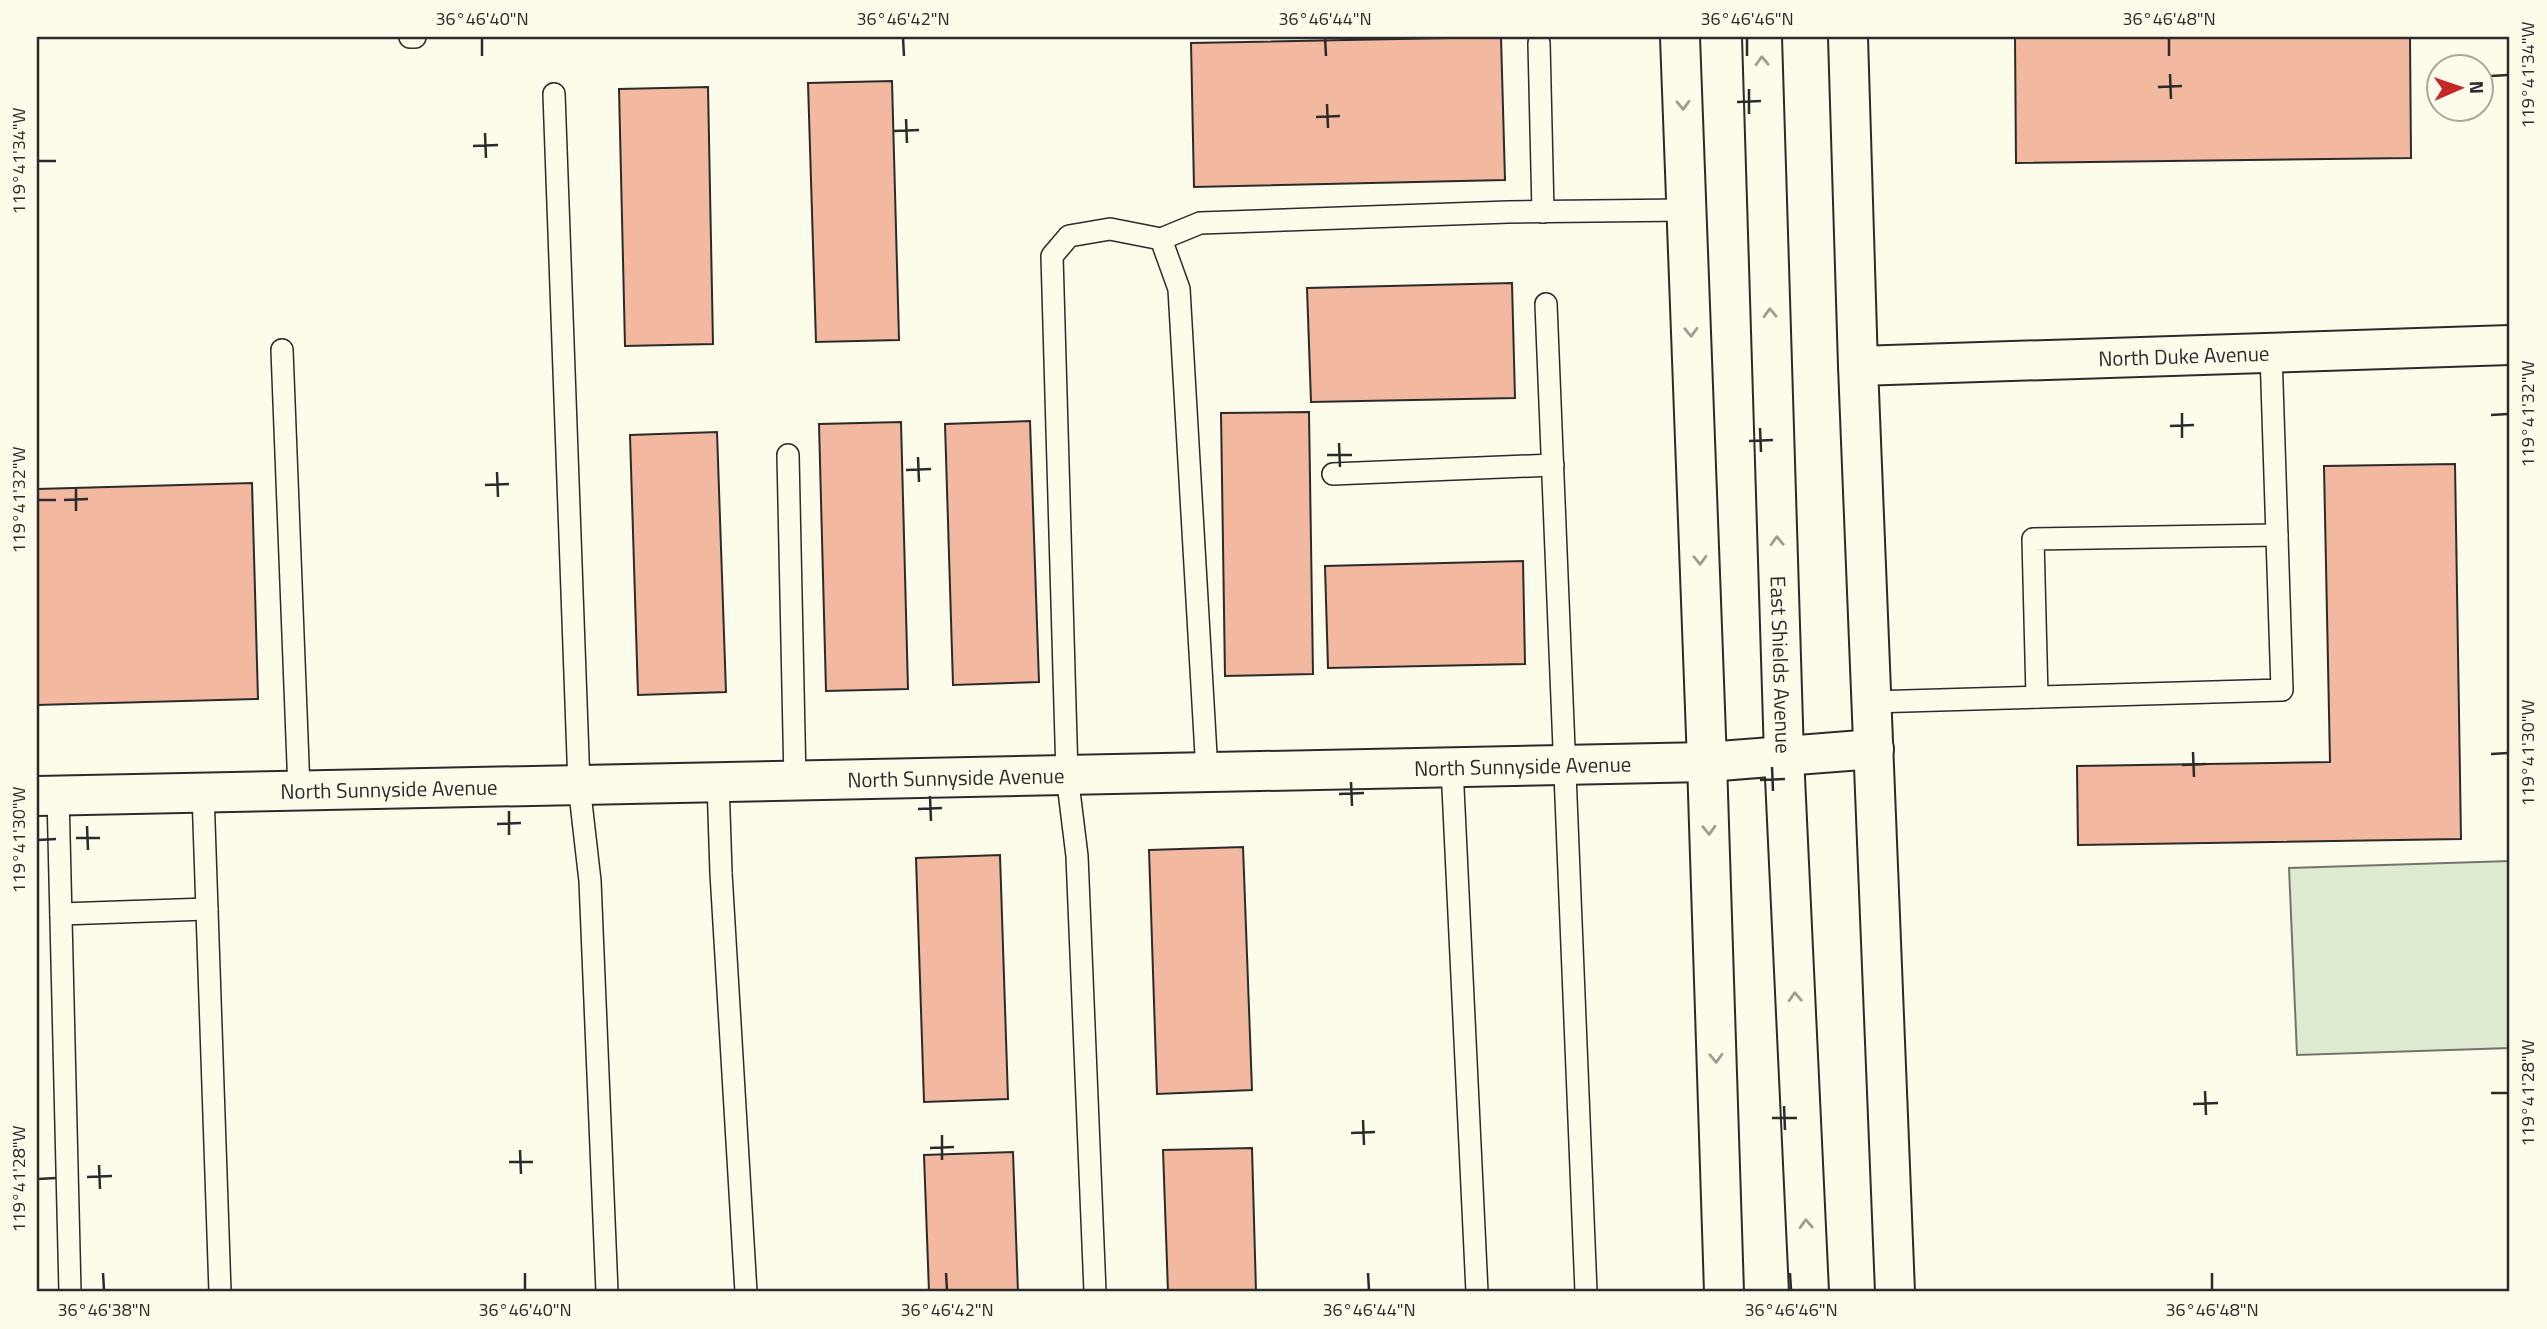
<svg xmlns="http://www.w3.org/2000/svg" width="2547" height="1329" font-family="'Titillium Web',sans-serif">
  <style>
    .green { fill: #deebd1; stroke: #74746e; stroke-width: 2 }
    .building { fill: #f2b8a0; stroke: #2b2b2b; stroke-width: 2 }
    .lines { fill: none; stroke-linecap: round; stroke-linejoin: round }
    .service-casing { stroke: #2b2b2b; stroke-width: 24 }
    .minor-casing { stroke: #2b2b2b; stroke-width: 42 }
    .secondary-casing { stroke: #2b2b2b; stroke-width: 42 }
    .service { stroke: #fdfbea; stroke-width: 21 }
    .minor { stroke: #fdfbea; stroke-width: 38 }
    .secondary { stroke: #fdfbea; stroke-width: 38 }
    .oneway { stroke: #9e9d94 }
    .ticks { fill: none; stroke: #2b2b2b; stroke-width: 2.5 }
    .labels { text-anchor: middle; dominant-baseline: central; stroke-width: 5; stroke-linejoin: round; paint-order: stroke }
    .street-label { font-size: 21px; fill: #2b2b2b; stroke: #fdfbea }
    .neatline { fill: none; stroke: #2b2b2b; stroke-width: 2.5 }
    .ticks-label { font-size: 18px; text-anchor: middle; fill: #2b2b2b }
  </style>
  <rect width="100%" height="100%" fill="#fdfbea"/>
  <path class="green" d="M2510,861V1048L2297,1055L2289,868Z"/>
  <g class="building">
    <path d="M1501,37L1505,180L1194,187L1191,43Z"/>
    <path d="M2015,37H2410L2411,158L2016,163Z"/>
    <path d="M892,81L899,340L816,342L808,83Z"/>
    <path d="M708,87L713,344L625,346L619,89Z"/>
    <path d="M1512,283L1515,398L1311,402L1307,288Z"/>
    <path d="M1309,412L1313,674L1225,676L1221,413Z"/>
    <path d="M1030,421L1039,682L953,685L945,424Z"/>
    <path d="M901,422L908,689L826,691L819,424Z"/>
    <path d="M717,432L726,692L638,695L630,435Z"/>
    <path d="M2455,464L2461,839L2078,845L2077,766L2330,762L2324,466Z"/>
    <path d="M252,483L258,699L37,705V489Z"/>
    <path d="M1523,561L1525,664L1328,668L1325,566Z"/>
    <path d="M1243,847L1252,1090L1157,1094L1149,850Z"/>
    <path d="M1000,855L1008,1099L924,1102L916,858Z"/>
    <path d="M1252,1148L1256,1292H1168L1163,1150Z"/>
    <path d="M1013,1152L1018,1292H929L924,1155Z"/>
  </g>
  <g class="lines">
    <defs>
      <g id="service">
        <path d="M410,37H415"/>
        <path d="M1539,43L1543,212"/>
        <path d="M554,94L579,785L590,881L607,1292"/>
        <path d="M1161,239L1200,223L1508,212L1686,210"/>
        <path d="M1546,304L1586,1292"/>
        <path d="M282,350L299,790"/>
        <path d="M788,455L795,781"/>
        <path d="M1333,474L1553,465"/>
        <path d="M2037,697L2033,539L2277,535"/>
        <path d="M1871,702L2282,690L2271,353"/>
        <path d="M1452,767L1477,1292"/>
        <path d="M718,782L721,873L746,1292"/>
        <path d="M203,793L220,1292"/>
        <path d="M58,795L70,1292"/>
        <path d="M61,914L207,909"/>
        <path d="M1095,1292L1077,856L1067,775L1052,256L1069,236L1110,229L1161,239L1179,289L1207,772"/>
      </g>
      <g id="minor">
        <path d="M1848,37L1858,366L1895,1292"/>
        <path id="s1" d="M1858,366L2510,345"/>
        <path id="s2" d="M37,796L1707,762L1874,749"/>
      </g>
      <g id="secondary">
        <path d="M1680,37L1707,762L1724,1292"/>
        <path id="s3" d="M1762,37L1784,756L1809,1292"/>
      </g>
    </defs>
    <use href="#service" class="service-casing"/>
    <use href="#minor" class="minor-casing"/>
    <use href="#secondary" class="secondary-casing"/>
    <use href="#service" class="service"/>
    <use href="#minor" class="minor"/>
    <use href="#secondary" class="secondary"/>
  </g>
  <defs><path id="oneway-chevron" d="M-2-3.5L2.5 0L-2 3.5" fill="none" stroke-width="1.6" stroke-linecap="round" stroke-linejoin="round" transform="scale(1.75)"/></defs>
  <g class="oneway">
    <use href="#oneway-chevron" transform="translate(1762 61) rotate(-92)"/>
    <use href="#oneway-chevron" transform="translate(1683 105) rotate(88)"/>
    <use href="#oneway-chevron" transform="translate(1770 313) rotate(-92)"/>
    <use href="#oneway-chevron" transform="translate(1691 332) rotate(88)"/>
    <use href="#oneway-chevron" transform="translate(1777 541) rotate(-92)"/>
    <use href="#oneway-chevron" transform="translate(1700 560) rotate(88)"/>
    <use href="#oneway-chevron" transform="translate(1709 830) rotate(88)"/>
    <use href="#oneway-chevron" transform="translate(1795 997) rotate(-93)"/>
    <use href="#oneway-chevron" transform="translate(1716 1058) rotate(88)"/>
    <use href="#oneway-chevron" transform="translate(1806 1224) rotate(-93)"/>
  </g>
  <path class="ticks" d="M482,38V56M903,38L904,56M1325,38L1326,56M1747,38V56M2169,38V56M2170,74L2171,99M2491,76L2508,75M2158,87L2182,86M1749,89V114M1737,102L1761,101M1327,104L1328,128M1316,117L1340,116M906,119L907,143M894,131L919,130M485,133L486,158M473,146L498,145M38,161H56M2182,413V438M2491,415L2508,414M2170,426L2194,425M1760,428L1761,452M1749,441L1773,440M1339,443L1340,467M1327,455H1352M918,457L919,482M906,470L931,469M497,472L498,497M485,485L509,484M76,487V511M38,500H56M64,500L88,499M2193,752L2194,777M2491,754L2508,753M2182,765L2206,764M1772,767L1773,791M1760,780L1785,779M1351,782L1352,806M1339,794L1364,793M930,796L931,821M918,809L942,808M509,811V835M497,824L521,823M87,826L88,850M76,838H100M38,840L56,839M2205,1091L2206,1115M2491,1093H2508M2193,1104L2218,1103M1784,1106L1785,1130M1772,1118H1797M1363,1120L1364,1145M1351,1133L1375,1132M942,1135V1160M930,1148L954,1147M520,1150L521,1174M509,1162H533M99,1165L100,1189M87,1177L112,1176M38,1179L56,1178M103,1273L104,1290M525,1273V1290M946,1273L947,1290M1368,1273L1369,1290M1790,1273L1791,1290M2212,1273V1290"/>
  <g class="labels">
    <g class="street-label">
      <text stroke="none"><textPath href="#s1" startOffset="326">North Duke Avenue</textPath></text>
      <text stroke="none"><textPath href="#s3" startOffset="628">East Shields Avenue</textPath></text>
      <text stroke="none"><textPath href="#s2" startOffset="1486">North Sunnyside Avenue</textPath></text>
      <text stroke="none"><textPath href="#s2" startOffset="919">North Sunnyside Avenue</textPath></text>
      <text stroke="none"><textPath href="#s2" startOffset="352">North Sunnyside Avenue</textPath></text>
    </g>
  </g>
  <rect width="2547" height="1329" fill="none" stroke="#fdfbea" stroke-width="77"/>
  <g transform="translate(2460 88) rotate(88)"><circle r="33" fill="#fdfbea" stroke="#a9a89e" stroke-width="2"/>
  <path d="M0-5L12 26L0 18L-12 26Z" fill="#c62828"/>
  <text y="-10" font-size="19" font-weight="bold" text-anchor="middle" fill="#2b2b2b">N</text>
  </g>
  <rect x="38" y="38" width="2470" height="1252" class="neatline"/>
  <g class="ticks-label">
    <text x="482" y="25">36°46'40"N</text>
    <text x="903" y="25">36°46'42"N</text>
    <text x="1325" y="25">36°46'44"N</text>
    <text x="1747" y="25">36°46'46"N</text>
    <text x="2169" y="25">36°46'48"N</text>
    <text transform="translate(2528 75) rotate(-90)" y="6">119°41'34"W</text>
    <text transform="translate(19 161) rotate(-90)" y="6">119°41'34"W</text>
    <text transform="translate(2528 414) rotate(-90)" y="6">119°41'32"W</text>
    <text transform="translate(19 500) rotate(-90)" y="6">119°41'32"W</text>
    <text transform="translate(2528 753) rotate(-90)" y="6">119°41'30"W</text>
    <text transform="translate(19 840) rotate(-90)" y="6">119°41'30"W</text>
    <text transform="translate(2528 1093) rotate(-90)" y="6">119°41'28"W</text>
    <text transform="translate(19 1179) rotate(-90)" y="6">119°41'28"W</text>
    <text x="104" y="1316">36°46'38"N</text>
    <text x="525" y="1316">36°46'40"N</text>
    <text x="947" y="1316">36°46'42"N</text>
    <text x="1369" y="1316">36°46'44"N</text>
    <text x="1791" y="1316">36°46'46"N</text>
    <text x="2212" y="1316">36°46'48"N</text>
  </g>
</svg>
